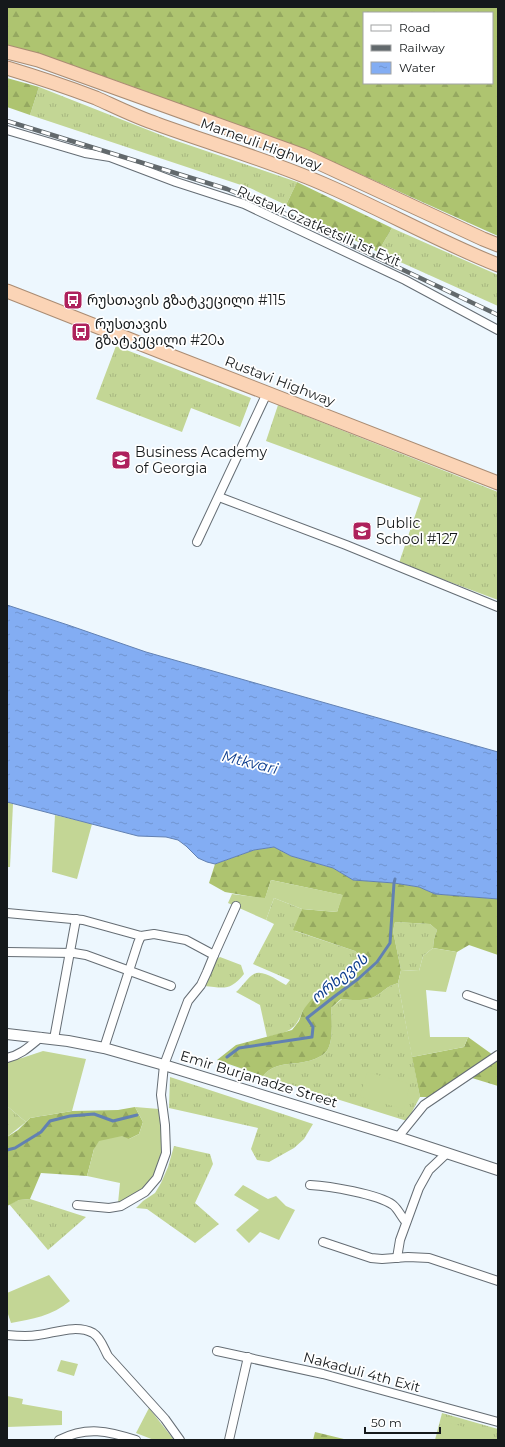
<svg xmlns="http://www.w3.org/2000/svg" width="505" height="1447" font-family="Montserrat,'Noto Sans Georgian',sans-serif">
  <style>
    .grass { fill: url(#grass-tufts) }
    .forest { fill: url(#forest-firs); fill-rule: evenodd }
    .garden { fill: #c3d695 }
    .water { fill: url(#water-ripples); stroke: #6281b2 }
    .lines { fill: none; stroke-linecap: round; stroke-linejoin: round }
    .stream { stroke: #6281b2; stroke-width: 3 }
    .minor-casing { stroke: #656d74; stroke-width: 10 }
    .tertiary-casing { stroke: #656d74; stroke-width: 12 }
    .trunk-casing { stroke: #aa8c73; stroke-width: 15 }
    .minor { stroke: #fff; stroke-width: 8 }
    .tertiary { stroke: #fff; stroke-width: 10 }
    .trunk { stroke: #fbd4b6; stroke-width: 13 }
    .rail-casing { stroke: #62696c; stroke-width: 4.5 }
    .rail { stroke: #fff; stroke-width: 3; stroke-dasharray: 9; stroke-linecap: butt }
    .labels { text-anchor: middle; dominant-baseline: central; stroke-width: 3.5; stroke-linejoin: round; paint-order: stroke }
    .street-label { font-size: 14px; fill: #15191b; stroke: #fff }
    .poi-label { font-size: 14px; fill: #15191b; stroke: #fff; text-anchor: start }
    .water-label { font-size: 15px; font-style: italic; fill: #0d3d8d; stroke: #fff }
  </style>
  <defs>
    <pattern id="grass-tufts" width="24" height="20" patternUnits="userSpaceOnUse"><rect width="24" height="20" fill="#c3d695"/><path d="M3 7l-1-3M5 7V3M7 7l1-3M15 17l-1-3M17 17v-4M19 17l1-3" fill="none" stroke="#a7b780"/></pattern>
    <pattern id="forest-firs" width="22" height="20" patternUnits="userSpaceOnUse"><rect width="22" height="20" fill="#aec470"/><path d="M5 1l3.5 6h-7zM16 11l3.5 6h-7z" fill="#95a860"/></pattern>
    <pattern id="water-ripples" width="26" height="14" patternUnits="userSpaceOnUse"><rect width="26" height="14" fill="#83adf3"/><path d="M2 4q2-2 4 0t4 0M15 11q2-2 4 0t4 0" fill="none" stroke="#7094d0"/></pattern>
  </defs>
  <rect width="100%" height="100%" fill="#edf7fe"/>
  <g class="grass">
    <path d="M39,87L171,139L297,182L286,205L250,188L30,115Z"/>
    <path d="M392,228L498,275V306L378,252Z"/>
    <path d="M116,346L251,398L240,427L191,408L182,432L96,399Z"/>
    <path d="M278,405L498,492V600L399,563L421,498L266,441Z"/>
    <path d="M274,898L302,909L295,931L355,951L361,957L352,962L303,1010C295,1032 287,1032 267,1037L260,1005L236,992C241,988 249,976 254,974C263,969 278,981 286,985L290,980L253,964L274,924L266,920Z"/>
    <path d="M395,922L430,924L437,930L434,939L433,948L423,956L419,971L401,970L393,931Z"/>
    <path d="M220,957L241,965L244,974C230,991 225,988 204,986L217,959Z"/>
    <path d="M398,983L420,1097L407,1121L263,1076C269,1068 278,1065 288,1064C300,1063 321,1061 328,1049C333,1040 332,1019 331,1008L342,999C353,1000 369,1002 379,994C388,988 386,987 398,983Z"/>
    <path d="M170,1077L313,1124L304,1139L294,1148L269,1162L257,1160L251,1149L258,1128L169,1108Z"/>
    <path d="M7,1106L26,1122L7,1137Z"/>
    <path d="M174,1146L210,1154L213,1164L195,1203L219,1224L195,1243L147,1209L136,1208L143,1201L155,1193L161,1183L168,1167Z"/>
    <path d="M30,1199L86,1217L48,1250L9,1204L19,1200Z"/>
    <path d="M442,1413L498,1429V1440H435Z"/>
  </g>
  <g class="forest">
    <path d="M7,7H498V236L342,166L247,129L117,81L7,46ZM364,13H492V83H364Z"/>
    <path d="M7,78L39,87L30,115L7,107Z"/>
    <path d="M297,182L392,228L378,252L286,205Z"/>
    <path d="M274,847L291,856L333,868L353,880L394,883L419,887L435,894L498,899V955L469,945L457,952L433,948L434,939L437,930L430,924L395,922L393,931L401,970L398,983C386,987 388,988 379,994C369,1002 353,1000 341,999L331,1008C332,1019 333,1040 328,1049C321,1061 300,1063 288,1064C278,1065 269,1068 263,1076L217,1060L236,1045L292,1030L299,1021L303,1010L315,995L352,962L361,957L355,951L293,930L302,909L337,912L342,895L271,880L265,899L225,892L209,883L215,864L254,850Z"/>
    <path d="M468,1037L493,1055L435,1093L428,1097H420L412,1057L464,1047Z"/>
    <path d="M498,1060V1086L472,1078Z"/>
    <path d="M135,1107L143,1122L139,1134L129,1139L94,1149L87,1176L41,1173L30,1199L19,1200L7,1206V1137L18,1130L30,1118L72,1111L118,1110Z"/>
    <path d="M315,1432L348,1440H313Z"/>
  </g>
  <g class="garden">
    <path d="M498,569V598L488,595Z"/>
    <path d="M7,802L13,804L10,867H7Z"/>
    <path d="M55,815L92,824L77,879L52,872Z"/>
    <path d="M271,880L343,895L337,912L302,909L274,898L266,920L228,903L232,894L265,898Z"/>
    <path d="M433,948L457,952L446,992L426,990L430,1037H468L464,1047L412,1057L398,983L401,970L419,971L423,956Z"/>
    <path d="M43,1051L86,1059L72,1111L30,1118L26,1122L7,1106V1061L22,1058Z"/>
    <path d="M367,1072L410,1084L404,1109L360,1097Z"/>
    <path d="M135,1107L159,1109L163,1132V1152L155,1177L144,1190L118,1203L120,1183L87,1176L94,1149L99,1141L122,1136L129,1139L139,1134L143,1122Z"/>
    <path d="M243,1185L268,1199L276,1196L286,1206L295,1210L279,1240L260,1232L249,1243L236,1230L259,1210L234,1195Z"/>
    <path d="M49,1275L70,1301C52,1316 32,1319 11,1323L7,1311V1293Z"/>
    <path d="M61,1360L78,1364L74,1376L57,1371Z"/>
    <path d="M7,1396L23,1399L22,1404L62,1411V1425L7,1427Z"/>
    <path d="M149,1408L174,1440H154L136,1433Z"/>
    <path d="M447,1422L486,1433L484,1440H442Z"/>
  </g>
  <path class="water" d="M7,605L68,625L146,652L498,752V899L435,894L419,887L394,883L353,880L333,868L291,856L274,847L254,850L215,864L207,862L198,858L186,846L178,840L166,837L138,836L7,802Z"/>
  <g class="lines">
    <g class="stream">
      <path d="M227,1057L239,1048L312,1037L313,1027L307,1018L335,996L358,979L377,962L390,943L394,883L395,879"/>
      <path d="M7,1150L15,1148L41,1132L50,1121L70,1116L94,1114L113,1121L137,1115"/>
    </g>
    <defs>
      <g id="minor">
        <path d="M7,130L85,153L110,157L176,182L244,204L405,280L498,330"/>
        <path d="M219,497L346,545L498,607"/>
        <path d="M197,542L267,393"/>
        <path d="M7,913L83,920L141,936L154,934L186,940L214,955"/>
        <path d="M7,952L74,953L86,955L171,986"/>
        <path d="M467,995L498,1006"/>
        <path d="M54,1039L76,919"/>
        <path d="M104,1048L138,943L141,936"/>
        <path d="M7,1058C21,1055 30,1046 41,1037"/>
        <path d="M398,1137L424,1105L498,1055"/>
        <path d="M310,1185C329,1186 378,1194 393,1205C399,1210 401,1217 406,1222"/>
        <path d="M77,1205L109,1208L121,1206L145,1192L157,1178L166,1153L165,1125L161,1095L164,1065L188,1001L201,985L207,972L214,955L236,906"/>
        <path d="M323,1242L371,1258L382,1259L408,1257L429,1258L498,1281"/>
        <path d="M397,1258L400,1240L419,1188L429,1170L447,1153"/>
        <path d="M7,1335C17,1336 28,1337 38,1335C55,1333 76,1324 93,1333C101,1338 104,1349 108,1356L165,1419L180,1440"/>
        <path d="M217,1351L323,1374L498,1422"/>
        <path d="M59,1440C87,1426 108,1431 136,1440"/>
        <path d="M229,1440L248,1357"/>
      </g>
      <path id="tertiary" d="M7,1034L68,1041L104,1048L164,1065L398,1137L498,1170"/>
      <g id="trunk">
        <path d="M7,52L38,60L302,155L483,239L498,245"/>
        <path d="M7,68C37,77 67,87 96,98C116,107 136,117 157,124C214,145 273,161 328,186C385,211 440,242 498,265"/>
        <path d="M7,291L169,355L498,483"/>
      </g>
    </defs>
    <use href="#minor" class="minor-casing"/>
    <use href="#tertiary" class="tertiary-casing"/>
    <use href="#trunk" class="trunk-casing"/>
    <use href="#minor" class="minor"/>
    <use href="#tertiary" class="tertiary"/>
    <use href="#trunk" class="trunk"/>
    <defs>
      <path id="rail" d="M7,121L227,189L273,208L498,315"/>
    </defs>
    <use href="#rail" class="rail-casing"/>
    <use href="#rail" class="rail"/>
  </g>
  <defs>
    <symbol id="bus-square" viewBox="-11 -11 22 22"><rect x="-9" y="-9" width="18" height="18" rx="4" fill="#ae215c" stroke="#fff"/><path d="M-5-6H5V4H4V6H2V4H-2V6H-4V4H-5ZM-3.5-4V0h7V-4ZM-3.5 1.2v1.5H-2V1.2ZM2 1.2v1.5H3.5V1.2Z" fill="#fff"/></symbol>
    <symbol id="university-square" viewBox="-11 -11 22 22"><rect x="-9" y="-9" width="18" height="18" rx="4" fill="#ae215c" stroke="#fff"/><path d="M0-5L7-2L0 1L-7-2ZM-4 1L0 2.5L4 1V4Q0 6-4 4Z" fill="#fff"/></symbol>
    <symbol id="school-square" viewBox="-11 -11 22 22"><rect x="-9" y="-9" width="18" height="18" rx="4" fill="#ae215c" stroke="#fff"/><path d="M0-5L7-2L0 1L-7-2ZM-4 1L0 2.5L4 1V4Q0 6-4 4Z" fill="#fff"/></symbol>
  </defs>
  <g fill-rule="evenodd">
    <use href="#bus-square" x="62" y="289" width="22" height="22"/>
    <use href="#bus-square" x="70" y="321" width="22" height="22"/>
    <use href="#university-square" x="110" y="449" width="22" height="22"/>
    <use href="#school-square" x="351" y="520" width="22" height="22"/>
  </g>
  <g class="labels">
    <g class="street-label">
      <text transform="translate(261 144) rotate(20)">Marneuli Highway</text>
      <text transform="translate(319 226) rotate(24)">Rustavi Gzatketsili 1st Exit</text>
      <text transform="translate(280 381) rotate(21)">Rustavi Highway</text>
      <text transform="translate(259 1079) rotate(17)">Emir Burjanadze Street</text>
      <text transform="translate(362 1372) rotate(15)">Nakaduli 4th Exit</text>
    </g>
    <g class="poi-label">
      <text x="87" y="300">რუსთავის გზატკეცილი #115</text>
      <text x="95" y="324">რუსთავის<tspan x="95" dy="16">გზატკეცილი #20ა</tspan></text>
      <text x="135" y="452">Business Academy<tspan x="135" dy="16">of Georgia</tspan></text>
      <text x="376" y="523">Public<tspan x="376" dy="16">School #127</tspan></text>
    </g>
    <g class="water-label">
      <text transform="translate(250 762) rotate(14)">Mtkvari</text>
      <text transform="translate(339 978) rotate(-39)">ორხევის</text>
    </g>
  </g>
  <rect width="505" height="1447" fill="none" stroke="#15191b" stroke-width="16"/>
  <rect x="363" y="12" width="130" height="72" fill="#ffffff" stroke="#a1a3a4"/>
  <rect x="371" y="25" width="20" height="6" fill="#ffffff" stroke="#a1a3a4"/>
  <text x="399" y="32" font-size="12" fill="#15191b">Road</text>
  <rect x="371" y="45" width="20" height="6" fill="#62696c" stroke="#a1a3a4"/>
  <text x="399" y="52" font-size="12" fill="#15191b">Railway</text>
  <rect x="371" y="62" width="20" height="12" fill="url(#water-ripples)" stroke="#a1a3a4"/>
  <text x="399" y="72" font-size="12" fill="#15191b">Water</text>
  <path d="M365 1427v6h75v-6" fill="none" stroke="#15191b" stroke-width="2"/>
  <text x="371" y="1427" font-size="12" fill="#15191b" stroke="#ffffff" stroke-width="3" paint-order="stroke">50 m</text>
</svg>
